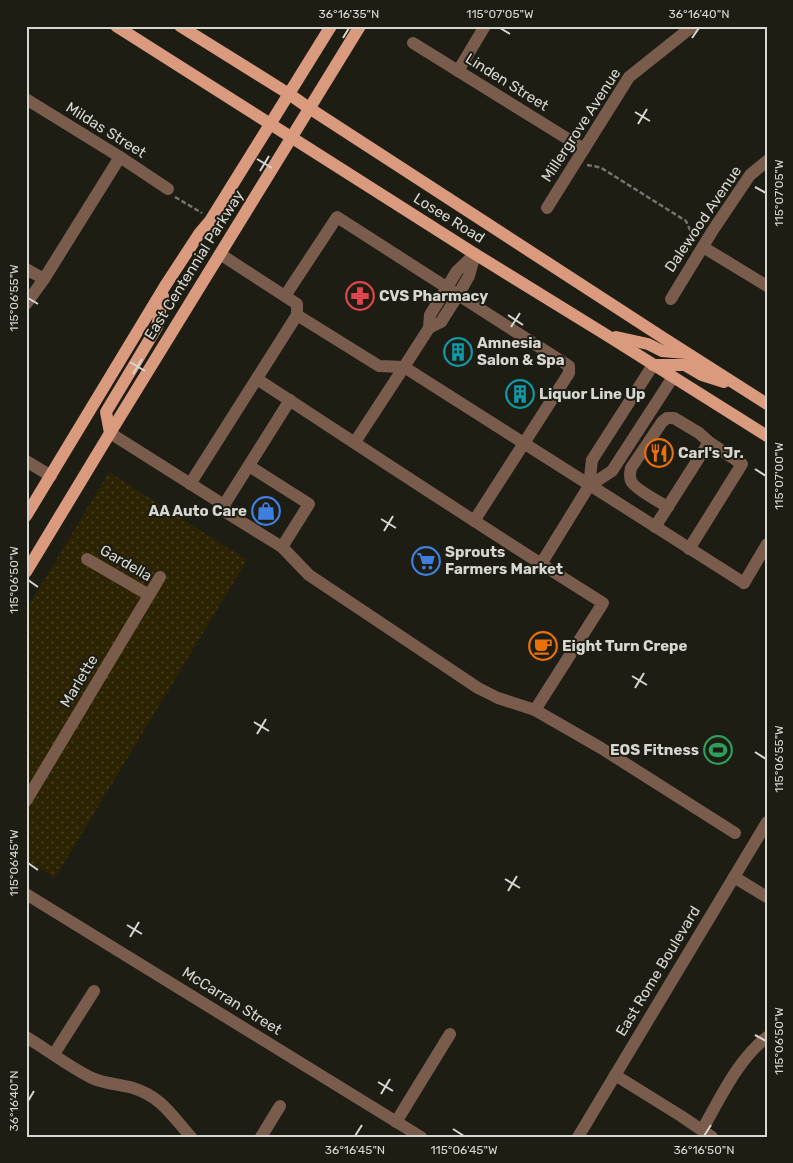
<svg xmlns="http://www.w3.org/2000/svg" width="793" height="1163" font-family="Rubik,sans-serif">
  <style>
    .sand { fill: url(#sand-dots) }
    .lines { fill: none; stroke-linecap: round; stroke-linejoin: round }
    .path { stroke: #74746c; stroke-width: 2.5; stroke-dasharray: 5 2.5; stroke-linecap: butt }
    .minor { stroke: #7a5c4d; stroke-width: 12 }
    .major { stroke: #da9a7d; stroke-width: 12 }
    .ticks { fill: none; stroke: #d7d7d1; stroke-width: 2 }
    .labels { text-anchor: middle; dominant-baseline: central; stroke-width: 4; stroke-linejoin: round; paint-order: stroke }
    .street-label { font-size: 15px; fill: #d7d7d1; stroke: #1e1d14 }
    .poi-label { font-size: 15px; font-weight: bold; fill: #d7d7d1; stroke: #1e1d14; text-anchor: start }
    .neatline { fill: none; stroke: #d7d7d1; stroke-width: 2 }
    .ticks-label { font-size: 12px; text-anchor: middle; fill: #d7d7d1 }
  </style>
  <defs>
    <pattern id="sand-dots" width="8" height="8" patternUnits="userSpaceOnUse" patternTransform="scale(1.25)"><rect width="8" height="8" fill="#2c2303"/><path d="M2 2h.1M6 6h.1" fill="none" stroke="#4a4227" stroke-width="1.8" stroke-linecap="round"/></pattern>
  </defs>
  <rect width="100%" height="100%" fill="#1e1d14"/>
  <path class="sand" d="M109,472L247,560L55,878L26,860V610Z"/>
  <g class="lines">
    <g class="path">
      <path d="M587,165L598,167L603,169L686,221L694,239"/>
      <path d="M175,197L202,213"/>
    </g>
    <g class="minor">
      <path d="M413,43L584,149"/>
      <path d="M458,71L485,26"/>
      <path d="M26,99L120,157L168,189"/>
      <path d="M547,208L629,77L693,26"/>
      <path d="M703,247L767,286"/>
      <path d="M220,254L297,304V315L379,366L404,367"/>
      <path d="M475,254L457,271L430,315L429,328L404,367L744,583"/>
      <path d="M26,269L44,279"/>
      <path d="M285,296L337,217L569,366V373L474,521"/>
      <path d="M671,299L713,230L750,175L767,161"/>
      <path d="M26,304L44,279L120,157"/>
      <path d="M429,328L441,322L458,295L469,276L475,254"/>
      <path d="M257,379C372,454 486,530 603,603L535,710L601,748L735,833"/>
      <path d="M110,433L224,505L227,513L282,547L309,504L249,466"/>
      <path d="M355,442L404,367"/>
      <path d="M26,461L51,476"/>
      <path d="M190,484L297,315"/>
      <path d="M589,486L592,460L653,365"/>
      <path d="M224,505L290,400"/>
      <path d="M668,507C659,502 634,488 631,481C629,476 630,473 631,468L662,422L667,418H674L699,433L709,442L742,464L689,549"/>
      <path d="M655,527L709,442"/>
      <path d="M282,547L309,575L478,688L498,698L535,710"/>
      <path d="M87,559L149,595"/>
      <path d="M541,564L589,486L612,471L673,377"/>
      <path d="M744,583L767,544"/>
      <path d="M26,801L160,577"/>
      <path d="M734,877L767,897"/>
      <path d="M26,894L421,1137"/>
      <path d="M26,1037C48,1050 69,1067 92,1078C105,1084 119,1084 133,1088C162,1097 172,1116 191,1137"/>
      <path d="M54,1054L94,991"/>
      <path d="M615,1075L681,1116L712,1137"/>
      <path d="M396,1122L450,1034"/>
      <path d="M702,1130C720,1099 738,1059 767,1037"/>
      <path d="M261,1137L280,1106"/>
      <path d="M578,1137L767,822"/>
    </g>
    <g class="major">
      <path d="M116,26L475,254L608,336L767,436"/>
      <path d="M180,26L289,94L309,108L665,339L767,404"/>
      <path d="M616,337L648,344L662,351L686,353"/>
      <path d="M653,365H685L702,375L724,382"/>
      <path d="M110,433L106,412L157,327L163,296"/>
      <path d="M26,516L165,286L199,234L210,221L331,26"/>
      <path d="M26,572L110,433L360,26"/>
    </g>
  </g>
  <path class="ticks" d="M500,28L510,34M343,38L349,28M692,38L699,28M635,112L650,121M638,124L647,109M257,159L272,168M260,171L269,156M755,187L766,193M28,298L38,304M508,315L523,325M511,327L520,313M130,362L145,371M133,374L142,359M755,469L766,476M381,519L396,528M384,531L393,516M28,580L38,587M632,676L647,685M635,688L644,673M254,722L269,731M257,734L266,719M755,752L766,759M28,863L38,870M505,879L520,888M508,891L517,876M127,925L142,934M130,937L139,922M755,1035L766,1041M378,1082L393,1091M381,1094L390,1079M28,1101L34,1091M453,1129L464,1136M355,1136L362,1125M704,1136L711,1125"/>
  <defs>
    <symbol id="pharmacy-ring" viewBox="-11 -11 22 22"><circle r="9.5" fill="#1e1d14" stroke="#e0444e" stroke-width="1.5"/><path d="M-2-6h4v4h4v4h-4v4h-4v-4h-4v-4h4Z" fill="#e0444e"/></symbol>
    <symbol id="building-ring" viewBox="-11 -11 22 22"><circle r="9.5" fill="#1e1d14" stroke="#0f9aa8" stroke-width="1.5"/><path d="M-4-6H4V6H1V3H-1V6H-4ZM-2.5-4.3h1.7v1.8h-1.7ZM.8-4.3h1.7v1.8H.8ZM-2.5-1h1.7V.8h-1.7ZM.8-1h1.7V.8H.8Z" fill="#0f9aa8"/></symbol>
    <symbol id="restaurant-ring" viewBox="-11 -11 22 22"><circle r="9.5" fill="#1e1d14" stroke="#e8710a" stroke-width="1.5"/><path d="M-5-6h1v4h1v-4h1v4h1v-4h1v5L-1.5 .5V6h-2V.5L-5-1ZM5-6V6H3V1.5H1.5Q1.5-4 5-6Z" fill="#e8710a"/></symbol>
    <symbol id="shop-ring" viewBox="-11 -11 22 22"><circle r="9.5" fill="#1e1d14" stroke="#3f7fe0" stroke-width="1.5"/><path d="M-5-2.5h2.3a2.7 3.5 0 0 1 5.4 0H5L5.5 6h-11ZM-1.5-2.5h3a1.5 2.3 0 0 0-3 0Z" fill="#3f7fe0"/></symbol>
    <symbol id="supermarket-ring" viewBox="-11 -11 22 22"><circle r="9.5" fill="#1e1d14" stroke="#3f7fe0" stroke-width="1.5"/><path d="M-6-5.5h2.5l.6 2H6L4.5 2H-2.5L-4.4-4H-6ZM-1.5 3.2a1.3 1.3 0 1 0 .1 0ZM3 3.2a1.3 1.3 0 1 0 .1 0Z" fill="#3f7fe0"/></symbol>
    <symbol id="cafe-ring" viewBox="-11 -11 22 22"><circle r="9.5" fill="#1e1d14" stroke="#e8710a" stroke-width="1.5"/><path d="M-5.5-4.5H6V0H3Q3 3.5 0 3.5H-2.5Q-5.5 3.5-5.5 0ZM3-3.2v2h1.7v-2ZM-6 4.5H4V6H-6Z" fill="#e8710a"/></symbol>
    <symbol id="stadium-ring" viewBox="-11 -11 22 22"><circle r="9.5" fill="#1e1d14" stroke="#2e9e5b" stroke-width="1.5"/><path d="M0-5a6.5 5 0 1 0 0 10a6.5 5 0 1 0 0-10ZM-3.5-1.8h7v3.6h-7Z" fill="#2e9e5b"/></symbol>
  </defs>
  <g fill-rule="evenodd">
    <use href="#pharmacy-ring" x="344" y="280" width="32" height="32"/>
    <use href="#building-ring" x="442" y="336" width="32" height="32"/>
    <use href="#building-ring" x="504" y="378" width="32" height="32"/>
    <use href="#restaurant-ring" x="643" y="437" width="32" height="32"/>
    <use href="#shop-ring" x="250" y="495" width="32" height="32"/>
    <use href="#supermarket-ring" x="410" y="545" width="32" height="32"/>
    <use href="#cafe-ring" x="527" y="630" width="32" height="32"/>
    <use href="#stadium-ring" x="702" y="734" width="32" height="32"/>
  </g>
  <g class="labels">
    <g class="street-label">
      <text transform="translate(507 82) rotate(32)">Linden Street</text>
      <text transform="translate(581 125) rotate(-57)">Millergrove Avenue</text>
      <text transform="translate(106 130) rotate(32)">Mildas Street</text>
      <text transform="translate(449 218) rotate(32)">Losee Road</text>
      <text transform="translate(703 219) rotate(-56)">Dalewood Avenue</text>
      <text transform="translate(194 265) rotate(-58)">East Centennial Parkway</text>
      <text transform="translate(126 563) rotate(30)">Gardella</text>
      <text transform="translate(79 681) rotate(-59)">Marlette</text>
      <text transform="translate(658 971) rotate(-59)">East Rome Boulevard</text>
      <text transform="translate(232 1001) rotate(32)">McCarran Street</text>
    </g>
    <g class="poi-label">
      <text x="379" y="296">CVS Pharmacy</text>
      <text x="477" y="343">Amnesia<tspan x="477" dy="17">Salon &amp; Spa</tspan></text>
      <text x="539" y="394">Liquor Line Up</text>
      <text x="678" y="453">Carl's Jr.</text>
      <text x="247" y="511" text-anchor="end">AA Auto Care</text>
      <text x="445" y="552">Sprouts<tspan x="445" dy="17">Farmers Market</tspan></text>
      <text x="562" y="646">Eight Turn Crepe</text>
      <text x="699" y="750" text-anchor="end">EOS Fitness</text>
    </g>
  </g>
  <rect width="793" height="1163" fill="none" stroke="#1e1d14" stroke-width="55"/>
  <rect x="28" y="28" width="738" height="1108" class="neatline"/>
  <g class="ticks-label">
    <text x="349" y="18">36°16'35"N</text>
    <text x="500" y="18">115°07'05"W</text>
    <text x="699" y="18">36°16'40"N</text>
    <text transform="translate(779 193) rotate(-90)" y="4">115°07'05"W</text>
    <text transform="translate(14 298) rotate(-90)" y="4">115°06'55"W</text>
    <text transform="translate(779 476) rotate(-90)" y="4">115°07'00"W</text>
    <text transform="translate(14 580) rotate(-90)" y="4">115°06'50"W</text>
    <text transform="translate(779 759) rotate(-90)" y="4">115°06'55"W</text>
    <text transform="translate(14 863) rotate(-90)" y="4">115°06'45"W</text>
    <text transform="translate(779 1041) rotate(-90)" y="4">115°06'50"W</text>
    <text transform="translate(14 1101) rotate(-90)" y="4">36°16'40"N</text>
    <text x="355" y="1154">36°16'45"N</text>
    <text x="464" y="1154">115°06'45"W</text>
    <text x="704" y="1154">36°16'50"N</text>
  </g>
</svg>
